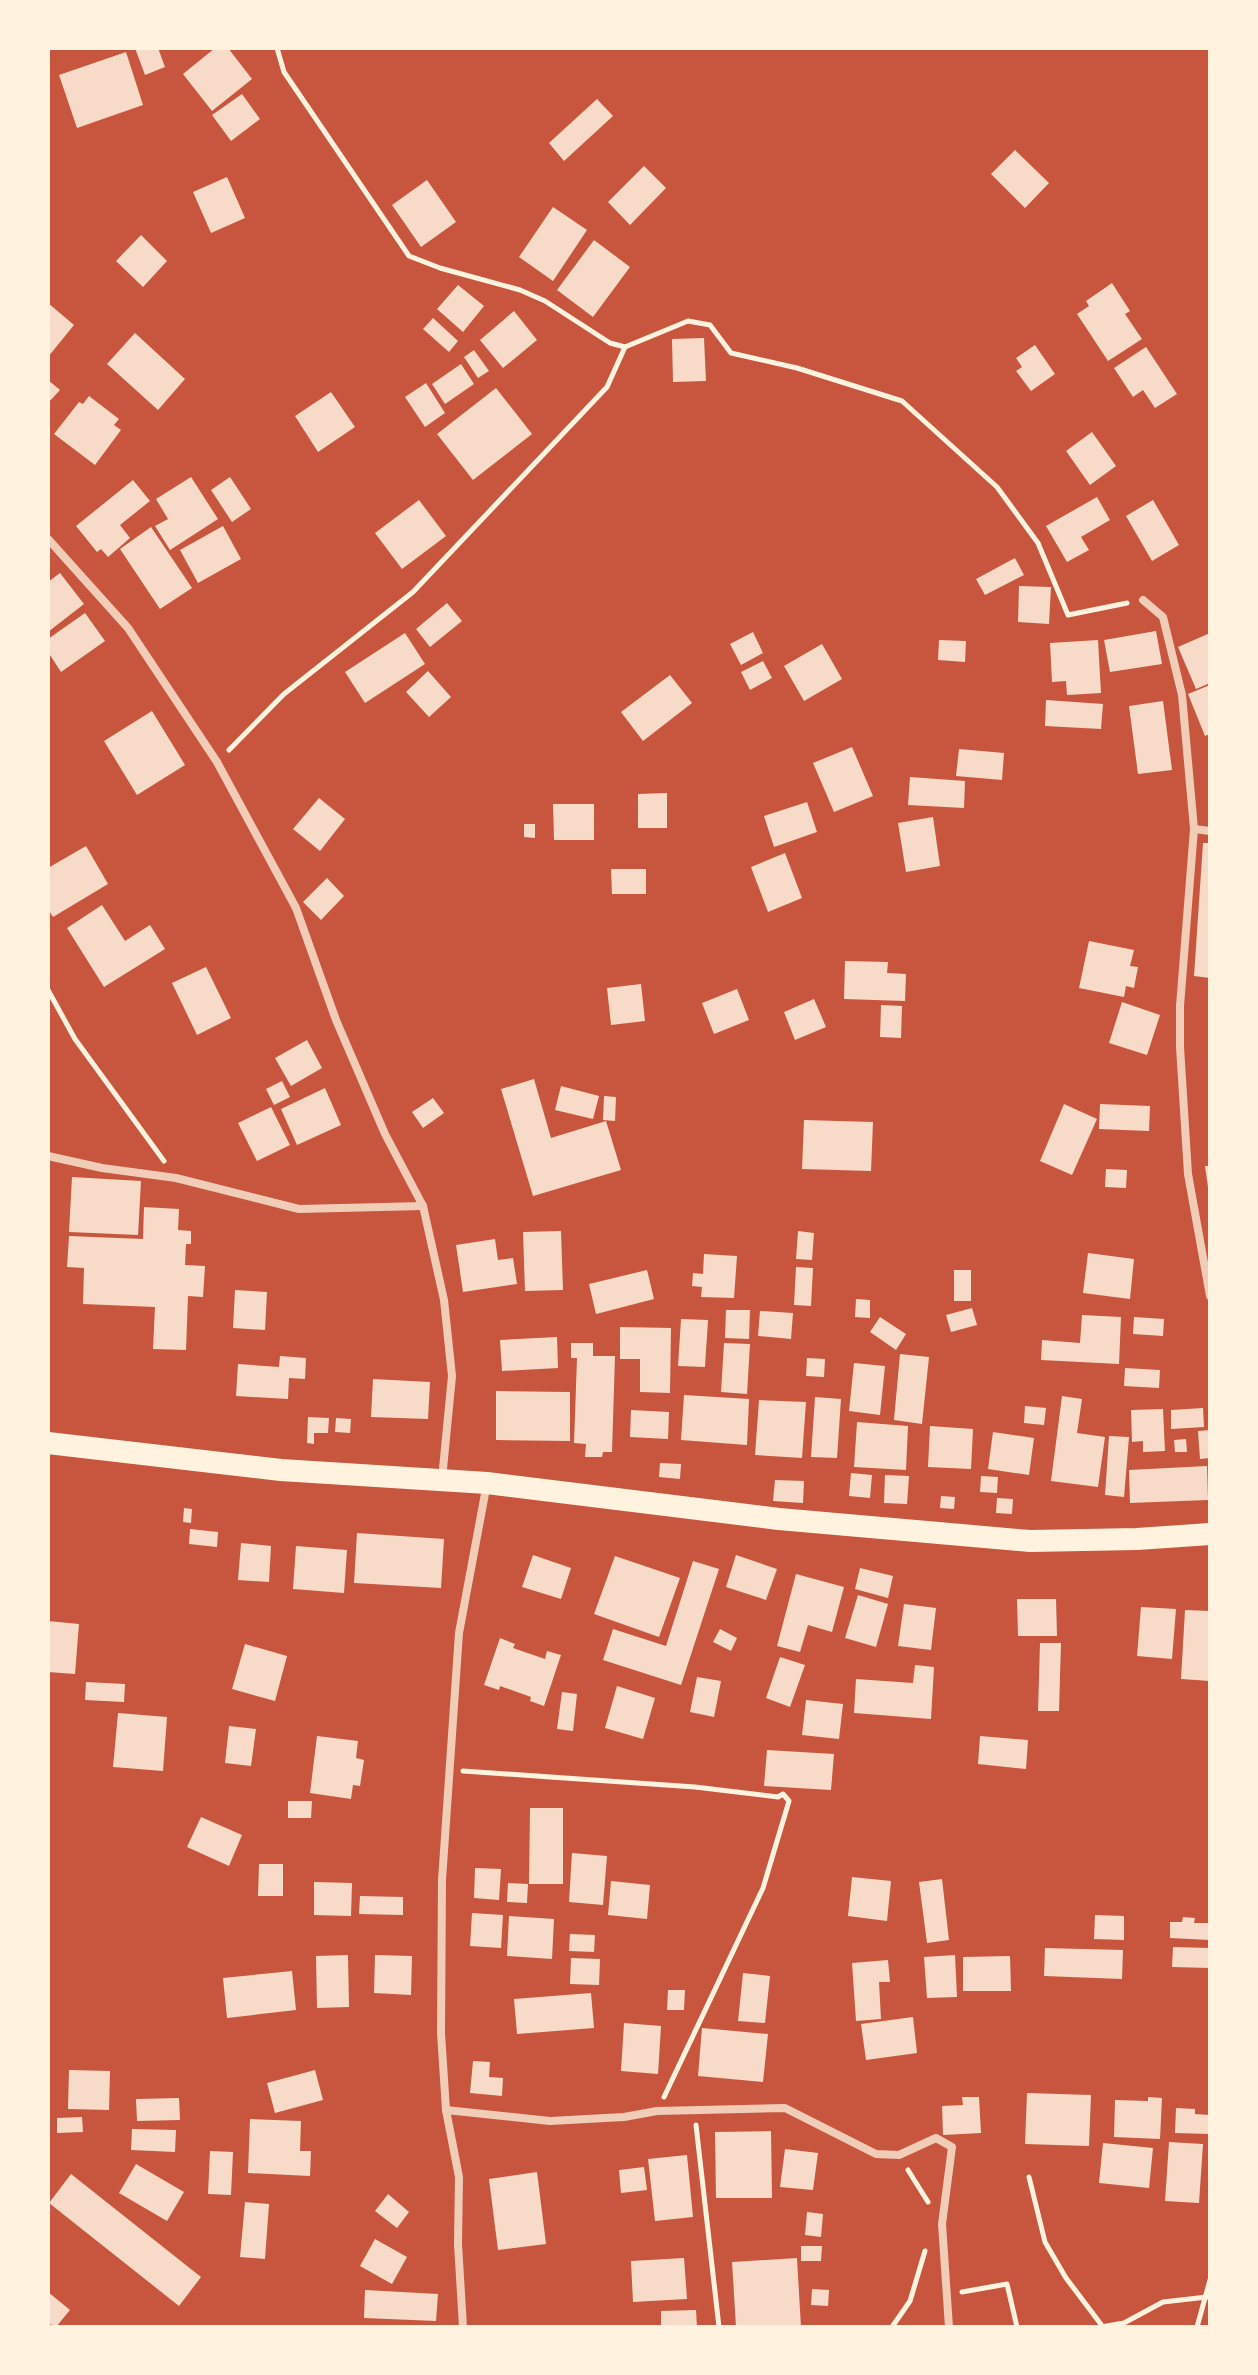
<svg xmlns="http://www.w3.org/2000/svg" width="1258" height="2375" font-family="Cabin,sans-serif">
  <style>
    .building { fill: #f7dbc8 }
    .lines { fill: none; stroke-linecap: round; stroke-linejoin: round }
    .path { stroke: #fff3e0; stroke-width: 5 }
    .minor { stroke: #f1ccb7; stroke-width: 8 }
    .trunk { stroke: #fff3e0; stroke-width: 22 }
  </style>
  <rect width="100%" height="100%" fill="#c8553d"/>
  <g class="building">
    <path d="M135,48H158L165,67L145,75Z"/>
    <path d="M215,48H228L252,79L212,111L183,74Z"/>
    <path d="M126,52L143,105L77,128L59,75Z"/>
    <path d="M242,94L260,119L231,141L212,115Z"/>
    <path d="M597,99L613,116L564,161L549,143Z"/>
    <path d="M1015,150L1049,183L1025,208L991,174Z"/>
    <path d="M644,166L666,188L630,225L608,202Z"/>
    <path d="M227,177L245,218L211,233L193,192Z"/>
    <path d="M427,180L456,222L421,247L392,205Z"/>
    <path d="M553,207L587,230L553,281L519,257Z"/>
    <path d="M141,235L167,261L143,287L116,261Z"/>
    <path d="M594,240L630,267L593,317L557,290Z"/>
    <path d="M1112,283L1130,311L1125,314L1142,339L1108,361L1077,314L1089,306L1086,301Z"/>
    <path d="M458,285L484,306L463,332L437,309Z"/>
    <path d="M48,303L74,325L48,357Z"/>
    <path d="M514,311L537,340L503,368L480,340Z"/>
    <path d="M433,318L458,341L449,352L423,329Z"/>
    <path d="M135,333L185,379L158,410L107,364Z"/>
    <path d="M704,338L706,381L673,382L672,339Z"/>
    <path d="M1035,345L1055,374L1031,391L1016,371L1022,367L1016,358Z"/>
    <path d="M1146,347L1177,394L1155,408L1143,390L1133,397L1114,368Z"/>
    <path d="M474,350L489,371L478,378L464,357Z"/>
    <path d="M461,364L474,384L445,404L432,384Z"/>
    <path d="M48,380L60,390L48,403Z"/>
    <path d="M426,383L445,413L425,427L405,397Z"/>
    <path d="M496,388L532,434L473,480L437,434Z"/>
    <path d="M331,392L355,427L318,452L295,416Z"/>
    <path d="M89,396L119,419L114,425L121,430L95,465L54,434L79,402L83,404Z"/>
    <path d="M1092,432L1116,466L1090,485L1066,451Z"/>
    <path d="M191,477L218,519L170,550L155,526L168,519L156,499Z"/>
    <path d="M230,477L251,509L232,522L211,490Z"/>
    <path d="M133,480L150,501L120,525L130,538L108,557L101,549L97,552L76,526Z"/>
    <path d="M1097,497L1110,520L1081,537L1089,550L1067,562L1046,526Z"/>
    <path d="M419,500L446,536L402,569L375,533Z"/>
    <path d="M1153,500L1179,545L1152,561L1126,516Z"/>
    <path d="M223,526L241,559L198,583L180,550Z"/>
    <path d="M151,527L192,588L160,609L120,549Z"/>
    <path d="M1015,558L1024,575L985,595L976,579Z"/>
    <path d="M60,573L84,604L48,632V582Z"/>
    <path d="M1019,586L1051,587L1049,624L1018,622Z"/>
    <path d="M447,603L462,621L430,647L416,629Z"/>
    <path d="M85,613L105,641L61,672L48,652V639Z"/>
    <path d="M1156,631L1162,664L1110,672L1104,640Z"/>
    <path d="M753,632L763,653L741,665L730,644Z"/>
    <path d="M405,633L425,664L365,703L345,672Z"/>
    <path d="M1210,633V683L1196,689L1178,647Z"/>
    <path d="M939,640L966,641L965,662L938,660Z"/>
    <path d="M1098,640L1101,693L1067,695L1066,681L1052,682L1050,643Z"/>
    <path d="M822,644L842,679L804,701L784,666Z"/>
    <path d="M763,661L772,678L750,690L741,672Z"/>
    <path d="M428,671L451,697L429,717L406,692Z"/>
    <path d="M670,675L692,703L643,741L621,712Z"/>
    <path d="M1210,685V734L1205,736L1188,694Z"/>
    <path d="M1046,700L1103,704L1101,729L1045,726Z"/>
    <path d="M1163,701L1172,770L1138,774L1129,706Z"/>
    <path d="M152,711L185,765L137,795L104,741Z"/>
    <path d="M852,747L873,796L834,812L813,763Z"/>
    <path d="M959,749L1004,753L1002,780L956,776Z"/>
    <path d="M910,777L965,781L964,808L908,805Z"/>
    <path d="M667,793V828H638V794Z"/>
    <path d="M319,798L345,819L320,851L293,829Z"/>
    <path d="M807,802L817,832L774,847L764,816Z"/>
    <path d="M553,804H594V840H554Z"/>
    <path d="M933,817L940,866L906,872L898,823Z"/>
    <path d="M524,824H535V838L524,837Z"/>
    <path d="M1203,843H1210V978L1194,976Z"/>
    <path d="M86,846L108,884L53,917L48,909V868Z"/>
    <path d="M785,853L802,898L768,912L751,867Z"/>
    <path d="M611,869H646V894H612Z"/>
    <path d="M327,878L344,896L321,920L303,902Z"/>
    <path d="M102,905L125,941L150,925L165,949L104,987L67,928Z"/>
    <path d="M1089,941L1134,950L1130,966L1138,967L1134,988L1126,986L1124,997L1079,988Z"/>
    <path d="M845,961L888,962L887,973L906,974L905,1001L844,999Z"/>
    <path d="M206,967L231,1018L197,1035L172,983Z"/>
    <path d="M641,984L645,1021L611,1025L607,988Z"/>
    <path d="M737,989L749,1020L714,1034L702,1003Z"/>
    <path d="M814,999L826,1027L795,1040L784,1012Z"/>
    <path d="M1122,1002L1160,1015L1147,1055L1109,1043Z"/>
    <path d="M881,1005L902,1006L901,1038L880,1037Z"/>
    <path d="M307,1040L322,1068L291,1086L275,1058Z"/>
    <path d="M534,1079L551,1138L606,1121L621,1170L533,1196L501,1089Z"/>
    <path d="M282,1081L290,1097L274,1105L266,1089Z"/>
    <path d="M561,1086L599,1096L593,1119L555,1110Z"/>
    <path d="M325,1088L341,1125L297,1145L281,1109Z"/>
    <path d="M604,1096L616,1097L615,1121L603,1120Z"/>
    <path d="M433,1098L444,1113L423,1128L412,1112Z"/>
    <path d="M1064,1104L1097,1119L1072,1175L1040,1161Z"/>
    <path d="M1100,1104L1150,1106L1149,1131L1099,1129Z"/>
    <path d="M271,1107L290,1145L257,1161L238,1123Z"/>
    <path d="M804,1120L873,1122L871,1171L802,1169Z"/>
    <path d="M1205,1166H1210V1187H1208Z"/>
    <path d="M1106,1169L1127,1170L1126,1188L1105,1187Z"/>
    <path d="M72,1177L141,1181L138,1235L69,1232Z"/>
    <path d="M144,1207L179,1209L178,1230L191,1231V1244H186L185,1265L205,1266L203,1297L188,1296L186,1350L153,1349L155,1307L83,1304L84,1268L67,1267L69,1236L143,1239Z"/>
    <path d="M561,1231L563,1290L525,1291L523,1232Z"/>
    <path d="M798,1231L814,1233L812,1260L796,1259Z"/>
    <path d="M495,1239L498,1260L513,1258L517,1284L463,1292L456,1245Z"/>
    <path d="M1088,1253L1134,1259L1130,1299L1083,1293Z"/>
    <path d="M704,1254L737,1256L734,1298L701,1297L702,1287L692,1286L693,1273L703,1274Z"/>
    <path d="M796,1267L813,1268L811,1306L794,1305Z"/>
    <path d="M647,1270L654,1299L596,1314L589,1284Z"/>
    <rect x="954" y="1270" width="17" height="31"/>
    <path d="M235,1290L267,1292L265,1330L233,1328Z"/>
    <path d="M856,1299L870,1300V1318L855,1317Z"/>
    <path d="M972,1308L977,1325L951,1332L946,1315Z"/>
    <path d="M726,1310H750L749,1339L725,1338Z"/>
    <path d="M760,1311L793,1313L791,1339L758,1336Z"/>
    <path d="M1082,1315L1121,1317L1119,1364L1041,1360L1042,1340L1080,1343Z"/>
    <path d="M880,1317L906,1334L896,1350L870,1332Z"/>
    <path d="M1134,1317L1164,1319L1163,1336L1133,1334Z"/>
    <path d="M681,1319L708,1320L705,1367L678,1366Z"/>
    <path d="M620,1327L671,1328L670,1393L640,1392V1359H620Z"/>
    <path d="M557,1337L558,1368L502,1371L500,1340Z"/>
    <path d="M571,1343H593V1356H615L612,1452H603L602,1457H585L586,1444L574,1443L577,1358H571Z"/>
    <path d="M724,1343L750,1344L747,1394L721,1392Z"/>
    <path d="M900,1354L929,1357L922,1424L894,1420Z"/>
    <path d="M280,1356L306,1358L305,1379L289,1378L288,1399L236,1396L238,1364L279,1367Z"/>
    <path d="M807,1358L825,1359L824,1377L806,1376Z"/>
    <path d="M854,1363L885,1366L880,1415L849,1411Z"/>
    <path d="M1125,1368L1160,1370L1159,1388L1124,1386Z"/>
    <path d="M373,1379L430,1382L428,1419L371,1417Z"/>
    <path d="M496,1391L570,1392V1441L496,1440Z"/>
    <path d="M684,1395L749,1399L747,1445L681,1440Z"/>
    <path d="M1062,1396L1082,1399L1077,1433L1105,1437L1098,1487L1051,1481Z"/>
    <path d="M815,1397L841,1399L837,1458L811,1457Z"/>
    <path d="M759,1400L806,1402L802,1458L755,1455Z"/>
    <path d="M1025,1406L1046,1408L1044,1425L1024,1423Z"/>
    <path d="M1203,1408L1204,1427L1171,1429V1410Z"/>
    <path d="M1163,1409L1165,1451L1143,1452V1441L1132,1442L1131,1410Z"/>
    <path d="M631,1410L669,1412L668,1439L630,1437Z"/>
    <path d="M308,1417L329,1418L328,1433H314V1444L307,1443Z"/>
    <path d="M336,1418L351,1419L350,1433L335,1432Z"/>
    <path d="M857,1422L908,1426L906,1470L854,1467Z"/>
    <path d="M930,1426L973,1429L971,1469L928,1467Z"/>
    <path d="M1210,1430V1458L1200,1459L1198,1431Z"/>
    <path d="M993,1432L1034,1438L1029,1475L988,1469Z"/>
    <path d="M1109,1436L1129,1437L1124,1497L1105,1495Z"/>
    <path d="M1186,1439L1187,1452H1175L1174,1440Z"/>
    <path d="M660,1463L681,1464L680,1479L659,1477Z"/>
    <path d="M1207,1466L1208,1500L1130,1503L1129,1470Z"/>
    <path d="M851,1473L872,1475L870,1498L849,1496Z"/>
    <path d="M885,1475L909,1476L907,1504L884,1503Z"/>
    <path d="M981,1476L998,1477L997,1493L980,1492Z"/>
    <path d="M775,1480L804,1481L803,1503L773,1501Z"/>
    <path d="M941,1496L955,1497L954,1509L940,1508Z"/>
    <path d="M997,1498L1013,1499L1012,1514L996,1513Z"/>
    <path d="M184,1508L192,1509L191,1523L183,1522Z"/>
    <path d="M190,1529L218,1532L217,1547L189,1544Z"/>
    <path d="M357,1533L444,1539L441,1588L354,1583Z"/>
    <path d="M241,1543L271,1546L269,1582L238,1580Z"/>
    <path d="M296,1546L347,1550L344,1593L293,1589Z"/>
    <path d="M533,1555L571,1568L561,1599L522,1587Z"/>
    <path d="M736,1555L777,1569L766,1600L726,1587Z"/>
    <path d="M615,1556L680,1578L659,1637L594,1614Z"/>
    <path d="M693,1561L719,1569L681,1685L603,1660L613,1629L666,1646Z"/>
    <path d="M860,1568L893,1576L888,1598L855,1589Z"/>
    <path d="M796,1574L844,1587L832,1632L808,1625L800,1652L777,1646Z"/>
    <path d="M858,1595L888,1604L876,1647L845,1638Z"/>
    <path d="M1017,1599H1056L1057,1636H1018Z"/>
    <path d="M904,1604L936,1608L931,1650L898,1646Z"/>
    <path d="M1141,1607L1176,1609L1172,1659L1137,1656Z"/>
    <path d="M1185,1610L1210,1611V1681L1181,1679Z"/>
    <path d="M48,1621L79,1624L75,1674L48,1672Z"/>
    <path d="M720,1629L737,1638L731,1651L713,1642Z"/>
    <path d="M500,1638L515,1644L513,1648L545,1659L547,1651L561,1655L544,1706L530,1701L531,1697L500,1686L499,1690L484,1685Z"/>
    <path d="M1040,1643H1061L1059,1711H1038Z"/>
    <path d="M245,1644L287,1656L275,1701L232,1689Z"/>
    <path d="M780,1657L805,1665L790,1707L766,1698Z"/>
    <path d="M915,1665L934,1667L931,1719L854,1713L856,1679L913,1683Z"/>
    <path d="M697,1677L721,1681L714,1717L690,1712Z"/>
    <path d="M86,1682L125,1684L124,1702L85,1700Z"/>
    <path d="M617,1686L655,1698L643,1739L605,1728Z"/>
    <path d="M562,1692L577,1694L573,1731L557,1729Z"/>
    <path d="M806,1700L843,1704L839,1739L802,1735Z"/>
    <path d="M118,1713L167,1717L163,1771L113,1767Z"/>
    <path d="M229,1726L256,1729L251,1766L225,1763Z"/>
    <path d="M317,1736L358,1741L356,1758L364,1760L360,1786L353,1785L351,1799L310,1793Z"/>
    <path d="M980,1736L1028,1740L1026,1769L978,1764Z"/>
    <path d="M767,1750L834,1754L831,1790L764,1786Z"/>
    <path d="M288,1801H312L311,1818H288Z"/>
    <path d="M530,1808H563V1884H529Z"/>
    <path d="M201,1817L242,1835L229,1866L187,1847Z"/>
    <path d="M572,1853L607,1856L603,1905L569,1902Z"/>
    <path d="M259,1864H283V1896H258Z"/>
    <path d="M475,1868L501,1869L499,1900L474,1898Z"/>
    <path d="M852,1877L891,1881L887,1921L848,1916Z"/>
    <path d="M942,1879L949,1940L927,1943L919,1882Z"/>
    <path d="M611,1881L650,1885L647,1919L608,1915Z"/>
    <path d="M314,1882L352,1883L351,1916L314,1915Z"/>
    <path d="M508,1883L528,1884L527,1903L507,1902Z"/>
    <path d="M360,1896L403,1897V1915L359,1914Z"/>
    <path d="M472,1913L503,1915L501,1948L470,1946Z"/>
    <path d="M1095,1915L1124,1916V1940L1094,1939Z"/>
    <path d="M509,1916L554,1919L552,1959L507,1956Z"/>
    <path d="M1183,1917L1195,1918L1194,1923H1210V1940L1170,1938V1922H1182Z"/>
    <path d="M570,1934L595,1935L594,1952L569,1951Z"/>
    <path d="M1173,1947L1210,1948V1968L1172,1967Z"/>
    <path d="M1045,1948L1123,1950L1122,1979L1044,1976Z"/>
    <path d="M348,1955L349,2007L317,2008L316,1956Z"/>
    <path d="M375,1955L412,1956L411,1995L374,1993Z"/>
    <path d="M955,1955L957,1997L927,1998L924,1957Z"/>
    <path d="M1010,1956L1011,1991H963V1957Z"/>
    <path d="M571,1958L600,1959L599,1985L570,1984Z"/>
    <path d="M888,1960L890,1982H879L881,2019L856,2021L852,1963Z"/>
    <path d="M292,1971L296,2010L227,2018L223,1978Z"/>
    <path d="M743,1973L770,1976L765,2023L738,2021Z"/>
    <path d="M668,1990H685L684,2010H667Z"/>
    <path d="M591,1993L594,2028L517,2034L514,1999Z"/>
    <path d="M913,2017L917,2053L866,2060L861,2024Z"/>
    <path d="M624,2023L661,2026L658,2074L621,2071Z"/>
    <path d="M702,2028L768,2034L763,2082L698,2076Z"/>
    <path d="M473,2061L490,2062L489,2077L503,2078L502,2096L470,2093Z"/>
    <path d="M69,2070L110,2071L109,2110L68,2109Z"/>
    <path d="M315,2070L323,2100L275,2113L267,2083Z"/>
    <path d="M1027,2093L1091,2095L1089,2146L1025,2144Z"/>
    <path d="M962,2097H979L981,2133L943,2135L942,2106L963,2105Z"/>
    <path d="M1148,2097L1162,2098L1160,2139L1114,2137L1115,2100L1148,2101Z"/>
    <path d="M179,2098L180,2120L137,2121L136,2099Z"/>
    <path d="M1176,2108L1195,2109V2114L1210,2115V2134L1175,2133Z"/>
    <path d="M82,2117L83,2132L57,2133V2118Z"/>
    <path d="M250,2119L301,2121L300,2151H311L310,2176L248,2173Z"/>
    <path d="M132,2129L176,2130L175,2152L131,2150Z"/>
    <path d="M771,2131L772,2198H716L715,2132Z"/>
    <path d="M1169,2142L1203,2144L1199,2203L1165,2201Z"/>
    <path d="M1103,2143L1153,2148L1149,2188L1099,2183Z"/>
    <path d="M785,2149L818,2153L813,2190L780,2187Z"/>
    <path d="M210,2151L233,2152L231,2195L208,2194Z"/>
    <path d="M687,2155L693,2217L655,2221L648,2159Z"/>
    <path d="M136,2164L184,2192L167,2221L119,2193Z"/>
    <path d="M644,2167L647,2190L621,2193L619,2170Z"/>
    <path d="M537,2172L546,2244L498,2250L489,2179Z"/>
    <path d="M71,2174L201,2277L179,2306L49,2203Z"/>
    <path d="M388,2194L409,2212L397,2228L375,2211Z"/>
    <path d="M245,2202L269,2204L265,2259L240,2257Z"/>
    <path d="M807,2212L823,2214L821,2237L805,2235Z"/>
    <path d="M375,2239L407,2257L392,2284L360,2266Z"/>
    <path d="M801,2246H822L821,2261H801Z"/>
    <path d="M684,2258L687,2299L633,2302L631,2261Z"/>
    <path d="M797,2258L801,2327H736L732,2262Z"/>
    <path d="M812,2289L829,2290L828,2306L811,2305Z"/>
    <path d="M365,2290L438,2294L436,2321L364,2318Z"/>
    <path d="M48,2292L70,2310L56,2327L48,2323Z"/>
    <path d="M696,2310L697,2327H661V2311Z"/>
  </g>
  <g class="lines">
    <g class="path">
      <path d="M277,48L284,72L409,256L440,268L520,290L545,301L610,343L625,347L688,321L710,325L731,353L797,368L902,401L997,487L1038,543L1068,615L1127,603"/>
      <path d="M229,750L284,694L413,592L607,387L625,347"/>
      <path d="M48,990L75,1039L164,1161"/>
      <path d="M463,1771L695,1787L778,1797L783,1794L789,1801L763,1888L664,2097"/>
      <path d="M696,2125L719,2327"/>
      <path d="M908,2170L928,2202"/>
      <path d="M1029,2177L1045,2242L1066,2278L1103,2327"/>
      <path d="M962,2292L1007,2284L1017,2327"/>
      <path d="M892,2327L910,2301L925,2251"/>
      <path d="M1101,2327L1124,2323L1163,2302L1207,2297"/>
      <path d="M1197,2327L1210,2280"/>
    </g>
    <g class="minor">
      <path d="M48,539L128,628L217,762L296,908L336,1020L385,1134L423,1206L444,1300L452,1376L442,1479"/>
      <path d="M1143,600L1163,617L1182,695L1194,829L1180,1006V1047L1188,1174L1210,1296"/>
      <path d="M1194,829L1210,831"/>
      <path d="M48,1156L102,1168L176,1178L299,1209L423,1206"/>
      <path d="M446,2110L550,2121L624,2117L657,2111L785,2108L876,2154L899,2155L936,2138L952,2147L942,2224L949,2327"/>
      <path d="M463,2327L458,2244L459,2177L446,2110L441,2033L442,1880L459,1633L487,1483"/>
    </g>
    <path class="trunk" d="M48,1443L281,1470L487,1483L779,1519L1030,1541L1137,1539L1210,1534"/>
  </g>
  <rect width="1258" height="2375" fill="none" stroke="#fff3e0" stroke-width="100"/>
</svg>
